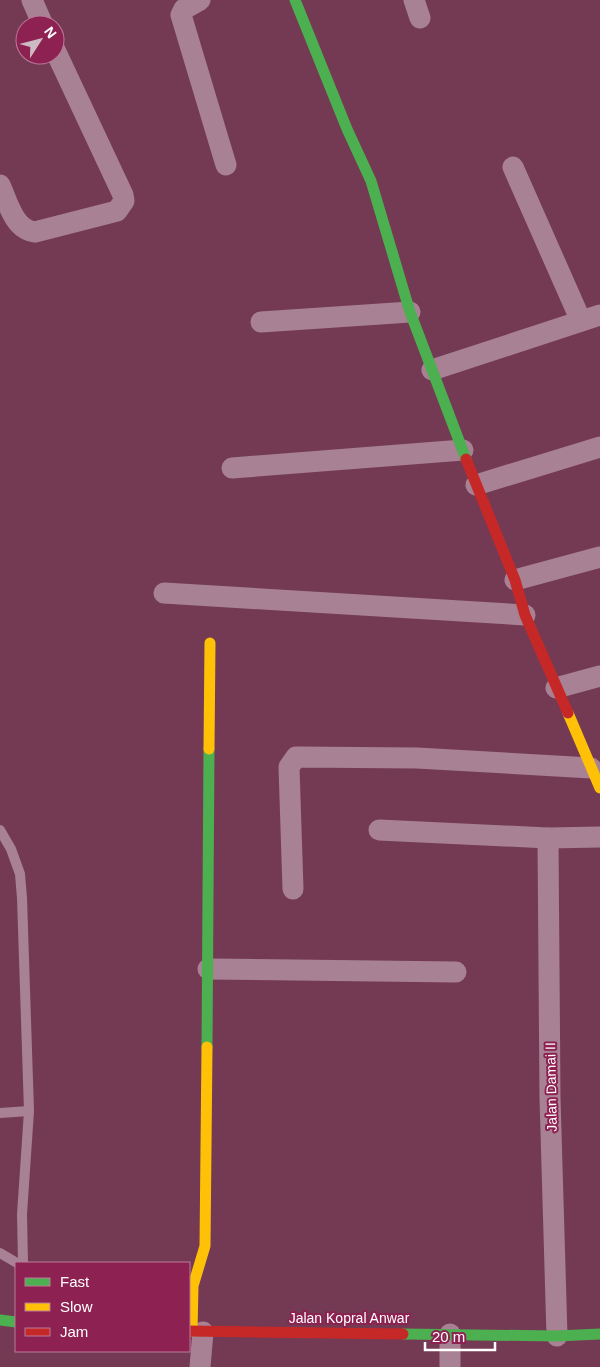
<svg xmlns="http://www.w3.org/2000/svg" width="600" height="1367" font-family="Arial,sans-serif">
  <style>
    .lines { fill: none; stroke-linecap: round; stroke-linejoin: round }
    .lane { stroke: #a88194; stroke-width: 10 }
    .street { stroke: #a88194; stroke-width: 21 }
    .fast { stroke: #4caf50; stroke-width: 11 }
    .slow { stroke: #ffc107; stroke-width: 11 }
    .jam { stroke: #c62828; stroke-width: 11 }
    .labels { text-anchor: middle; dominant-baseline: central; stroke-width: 4; stroke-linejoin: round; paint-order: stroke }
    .street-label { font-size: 14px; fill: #fff; stroke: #8d2151 }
  </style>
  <rect width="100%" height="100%" fill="#743a54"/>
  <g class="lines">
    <g class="lane">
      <path d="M0,830L11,849L20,874L22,898L29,1111L22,1214L23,1263"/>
      <path d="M0,1113L29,1111"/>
      <path d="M0,1253L17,1263"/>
    </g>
    <g class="street">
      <path d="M32,0L43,25"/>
      <path d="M200,0L184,9L181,15L226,165"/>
      <path d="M414,0L420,18"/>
      <path d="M513,167L581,321"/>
      <path d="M0,185C8,202 14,230 35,232L117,211L124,201L123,195L55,50"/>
      <path d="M261,322L410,312"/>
      <path d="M432,370L600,315"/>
      <path d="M232,468L463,450"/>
      <path d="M476,485L600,447"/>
      <path d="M515,580L600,557"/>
      <path d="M164,593L525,615"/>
      <path d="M556,688L600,676"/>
      <path d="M379,830L548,838L600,837"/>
      <path d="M548,838L550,1098L557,1336"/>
      <path d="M293,889L289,767L296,757L417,758L591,768"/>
      <path d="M208,969L456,972"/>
      <path d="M450,1334V1367"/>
      <path d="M200,1367L203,1332"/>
    </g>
    <g class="fast">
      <path d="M295,0L347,129L371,181L410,312L466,459"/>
      <path d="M207,1047L209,749"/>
      <path d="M0,1320L16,1322"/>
      <path d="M403,1334L557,1336L600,1334"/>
    </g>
    <g class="slow">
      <path d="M568,713L600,788"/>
      <path d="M209,749L210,643"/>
      <path d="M192,1331L193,1286L205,1246L207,1047"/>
    </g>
    <g class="jam">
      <path d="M466,459L515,580L525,615L568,713"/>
      <path d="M189,1331L403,1334"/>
    </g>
  </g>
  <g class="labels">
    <g class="street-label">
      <text transform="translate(551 1087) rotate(-91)">Jalan Damai II</text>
      <text x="349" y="1318">Jalan Kopral Anwar</text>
    </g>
  </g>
  <rect x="15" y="1262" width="175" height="90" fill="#8d2151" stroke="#bb7a97"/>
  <rect x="25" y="1278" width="25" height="8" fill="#4caf50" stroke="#bb7a97"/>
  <text x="60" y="1287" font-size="15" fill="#ffffff">Fast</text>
  <rect x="25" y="1303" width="25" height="8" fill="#ffc107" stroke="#bb7a97"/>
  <text x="60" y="1312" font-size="15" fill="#ffffff">Slow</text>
  <rect x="25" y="1328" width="25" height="8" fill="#c62828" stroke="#bb7a97"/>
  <text x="60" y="1337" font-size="15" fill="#ffffff">Jam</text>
  <g transform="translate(40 40) rotate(54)"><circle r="24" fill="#8d2151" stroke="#bb7a97"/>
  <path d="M0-4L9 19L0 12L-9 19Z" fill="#cebac3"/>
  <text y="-8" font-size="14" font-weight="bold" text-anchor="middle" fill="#ffffff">N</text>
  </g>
  <path d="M425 1342v8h70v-8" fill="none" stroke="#ffffff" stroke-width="2.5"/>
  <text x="432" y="1342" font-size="15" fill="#ffffff" stroke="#8d2151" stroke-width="4" paint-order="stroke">20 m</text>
</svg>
